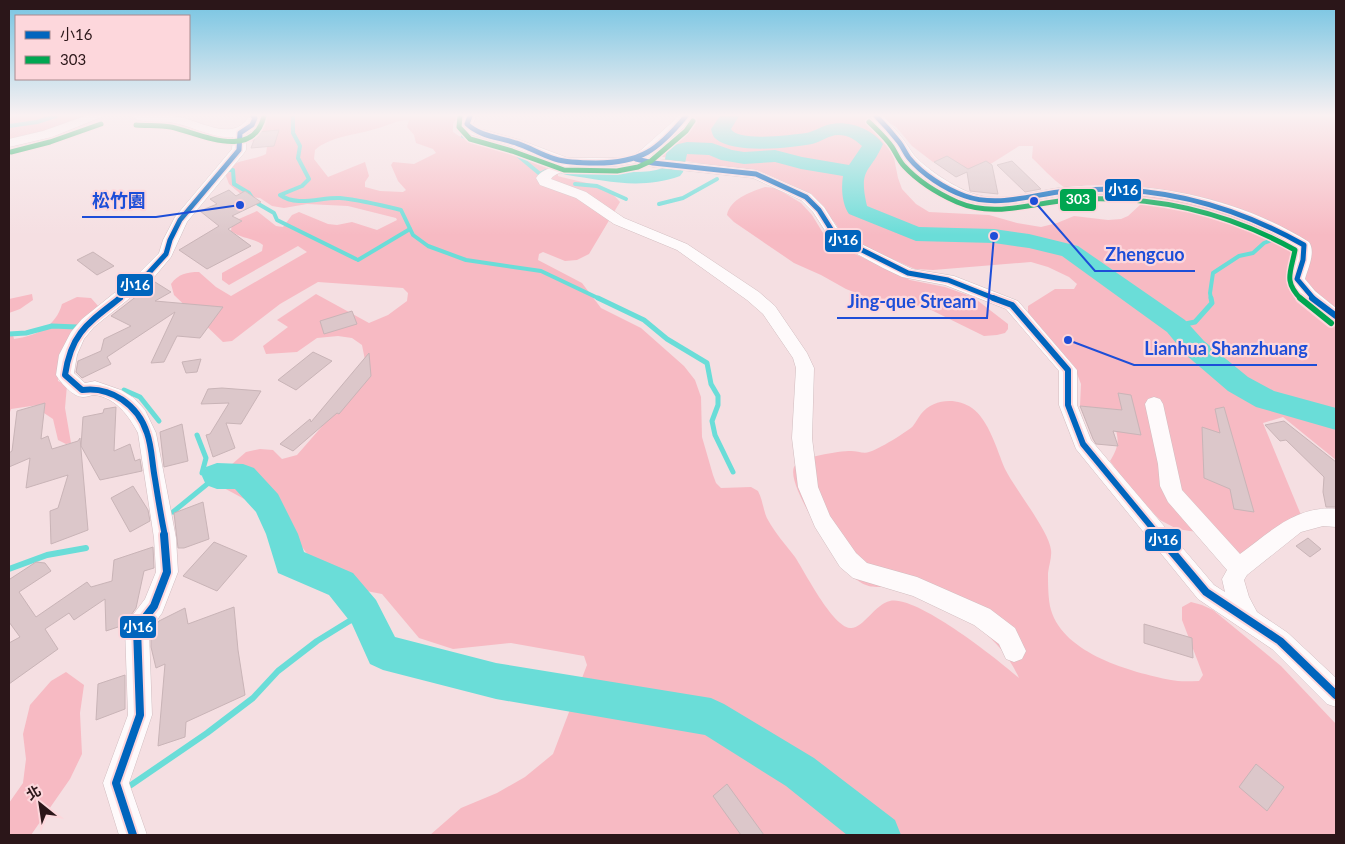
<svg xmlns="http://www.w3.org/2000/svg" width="1345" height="844" font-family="Lato,'Noto Sans TC',sans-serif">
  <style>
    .green { fill: #f7bac3; fill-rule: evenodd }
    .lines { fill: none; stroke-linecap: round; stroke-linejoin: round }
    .stream-far2 { stroke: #6addd8; stroke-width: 4 }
    .stream-far1 { stroke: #6addd8; stroke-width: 5 }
    .stream { stroke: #6addd8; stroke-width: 6 }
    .river { fill: #6addd8; fill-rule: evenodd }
    .building { fill: #dcc7ca; stroke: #c9b4b7 }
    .minor-casing { stroke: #d2bdc0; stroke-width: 1 }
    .minor { fill: #fefafb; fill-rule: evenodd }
    .bus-1-far2-casing { stroke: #fdd7dc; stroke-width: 8 }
    .bus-1-far1-casing { stroke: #fdd7dc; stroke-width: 10 }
    .bus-1-casing { stroke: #fdd7dc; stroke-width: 12 }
    .bus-2-far1-casing { stroke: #fdd7dc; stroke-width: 8 }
    .bus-2-casing { stroke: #fdd7dc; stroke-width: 10 }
    .bus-1-far2 { stroke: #0065bd; stroke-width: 5 }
    .bus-1-far1 { stroke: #0065bd; stroke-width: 6 }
    .bus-1 { stroke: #0065bd; stroke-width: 8 }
    .bus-2-far1 { stroke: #00a651; stroke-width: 5 }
    .bus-2 { stroke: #00a651; stroke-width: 6 }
    .leader { fill: none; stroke: #1d4ed8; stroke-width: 2 }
    .callout-dot { fill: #1d4ed8; stroke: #fdd7dc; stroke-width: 2 }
    .callout-label { font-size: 18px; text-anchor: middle; font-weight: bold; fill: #1d4ed8; stroke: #fdd7dc; stroke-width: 4.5; stroke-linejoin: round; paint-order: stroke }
    .line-badge { stroke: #fdd7dc; stroke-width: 2 }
    .badge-label { font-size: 14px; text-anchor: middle; font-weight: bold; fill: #fff }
  </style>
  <rect width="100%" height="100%" fill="#f5dfe2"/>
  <g class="green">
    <path d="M20,116H86L47,130L9,139V118Z"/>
    <path d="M258,116H458L453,124V132L459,136L530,156L558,169V176C580,183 606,183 620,202L589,254L577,260L565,261L543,252L539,254L538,260L582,283L601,308L641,328L684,366L695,380L701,397L702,437L713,475L716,483L721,488L751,487L758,491C763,500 763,511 768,520C775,533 786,545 795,557C805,572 832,626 850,628C862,630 875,604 890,601C917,595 998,660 1019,678C997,628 946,605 896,588C882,584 874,591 860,582C838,568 825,541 812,519C807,509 789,479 794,467C799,457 839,451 851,451C857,451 864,454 869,452C876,451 910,430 913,426C916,422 918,418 921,414C933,399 956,397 972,408C989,420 997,450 1005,469C1015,489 1049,531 1051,550C1052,557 1049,565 1048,573C1048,583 1048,600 1051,610C1064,654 1131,672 1171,680C1180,682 1190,681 1199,681L1203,675L1182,620V607L1191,602L1202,605L1213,610L1281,666L1336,724V835H430L461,808L497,793L525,777L553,754L587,665L584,656L511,643L453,649L419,638L382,594L356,589L331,578L311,559L284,523L258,512L248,501L222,487L231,465L246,452L260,449L273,450L282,459L297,455L352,392L365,360L362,345L352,338L338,336L317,338L297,352L266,354L263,346L288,327L277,320L316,294L369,323L388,315L407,301L408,293L403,288L318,282L280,304L232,341L223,342L174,295L171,284C178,274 187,272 199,272L216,287L231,296L307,252L298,246L229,285L222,280V273L262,251L263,245C254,238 242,239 231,231L232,222L257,211L276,226L283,227L292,215L299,212L328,224L337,225L352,222L377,230L397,220L396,218L348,206L307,204L284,208L272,206L260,198L243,196L229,184L224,171C238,158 249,162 266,154L268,140L243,142L244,133L259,121ZM409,120L407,127L414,135L416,143L433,149L436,153L414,164L393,162L391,165L398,181L406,190L403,192L380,191L365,187V182L369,176L365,162L328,177L314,159L315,150C330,136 357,135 375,129C388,126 396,120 409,120Z"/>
    <path d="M693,116H1336V460L1283,417L1263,423L1301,515L1237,559L1197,532L1177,529L1160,520L1129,487L1110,461C1124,440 1116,430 1107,409L1080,406L1081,384L1074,366L1028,315V306L1055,289H1074L1077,284L1069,277L1048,267L1031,262L933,270L915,269L883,255L842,234L835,223L810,196L721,167L652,155ZM888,122L896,127L912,146L933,162L964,171L981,170L1019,146H1033L1032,158C1048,173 1063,192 1085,196C1105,201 1125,190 1141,204L1128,216L1121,219L1108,220L1074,216L1057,223L1041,227L1017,223L989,215L929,212L916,204L902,189L898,178L893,153L880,135L878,125Z"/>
    <path d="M765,187L776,188L801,203L812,215L823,233L836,245L910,280L945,287L973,297L1008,324V329L1005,333L997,335L984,336L923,306L899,305L871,299L846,289L821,275L794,263L734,222L727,215C730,199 751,192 765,187Z"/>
    <path d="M32,294L33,300L20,309L9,313V299Z"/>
    <path d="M77,297L91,298L99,307C92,314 83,318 77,325C64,337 58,364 58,381L67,385L65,408L71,443L66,444L58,440L53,419L44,413L45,404L11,409L9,415V333L13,335L14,339C37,336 56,326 62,304Z"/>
    <path d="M66,672L84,685L80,713L82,754L70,779L31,835H9V803L23,783L26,759L23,734L30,705L51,681Z"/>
  </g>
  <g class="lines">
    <g class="stream-far2">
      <path d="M293,116V133L300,146L298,158L309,179L302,186L280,195C297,207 321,197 340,198C361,200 381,205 401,210L413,235L428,246L466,260L541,271L600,299"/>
      <path d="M9,126L37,122L56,116"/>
      <path d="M463,136L510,149L540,174L546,171"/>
      <path d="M511,147L556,166"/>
      <path d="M227,170H233L234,184L249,193L255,202L274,213L277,220L356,259"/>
      <path d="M575,184L597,186L626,199"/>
      <path d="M659,204L683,198L717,179"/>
      <path d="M358,260L410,229"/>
      <path d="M1211,299L1210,293L1213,273L1239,256L1253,253L1264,243L1279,237"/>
    </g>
    <g class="stream-far1">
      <path d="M598,298L644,320L667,339L707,363L711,384L718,396V405L712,421L715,435L733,472"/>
      <path d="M1176,326L1195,322L1212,303L1211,298"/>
      <path d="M9,334L26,333L52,326L77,327"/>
      <path d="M124,390L140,397L159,421"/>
      <path d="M197,435L206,458L202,473L217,476"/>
      <path d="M173,512L217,476"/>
    </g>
    <g class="stream">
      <path d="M9,569L47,555L86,548"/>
      <path d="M131,785L207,733L253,698L278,671L317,641L364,612"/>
    </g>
    <g class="river">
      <path d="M720,116H739L731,129C738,142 791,135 806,133C813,132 820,127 827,125C846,119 872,128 883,144C870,174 858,167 867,206L919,227L994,229L1029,234L1078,246L1185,320L1204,341L1248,377L1274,391L1336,408V430L1256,407L1228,391L1186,355L1167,332L1062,256L1029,248L994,243L916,241L849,214C842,204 841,188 843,176L801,169L775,162L744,164L721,160L709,155L687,154L683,172L680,176C640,190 608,181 567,175L560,173L557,169L560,165L567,163C598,167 633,178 663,168L667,150L670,146L687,142L712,143L732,150L744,152L775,150L802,157L849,165L862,146C854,139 849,135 838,135C829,135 821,142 812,144C791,148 733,154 716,139C713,137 712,133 711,129Z"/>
      <path d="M217,463L243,464L254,468L278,494L298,534L304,552L353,573L376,600L395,637L496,663L711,698L724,704L814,758L895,820L901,835H847L786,786L705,735L496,699L383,670L370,664L352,624L329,595L278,573L266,534L256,512L235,489H217L206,485L202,476L206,467Z"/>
    </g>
  </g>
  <g class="building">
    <path d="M279,130L274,146L251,148L257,132Z"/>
    <path d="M947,156L968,169L986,161L992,165L998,194L970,191L967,172L956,177L934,162Z"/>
    <path d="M1012,161L1041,189L1025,192L997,165Z"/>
    <path d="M229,190L236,196L245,191L261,202L232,216L242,221L228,229L251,246L207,269L179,250L219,226L200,211L217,204L210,199Z"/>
    <path d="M93,252L114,266L97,275L77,260Z"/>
    <path d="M155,282L171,292L155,301L223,307L200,338L177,336L164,362L151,363L175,312L107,357L111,364L82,378L76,372L78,361L101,351L104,339L131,326L111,316Z"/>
    <path d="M352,311L357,324L324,334L320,321Z"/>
    <path d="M313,352L332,361L296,390L278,380Z"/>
    <path d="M369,353L371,376L339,414L337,413L293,451L280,444L310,419L311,422Z"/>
    <path d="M201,359L197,372L186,373L182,362Z"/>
    <path d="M222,388L261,391L241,424L226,423L235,448L213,457L206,435L210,434L229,403L201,404L208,389Z"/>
    <path d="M1118,393L1131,395L1141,435L1113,431L1118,446L1096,444L1093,439L1080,406L1122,410Z"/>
    <path d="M45,403L41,439L48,436L52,449L78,441L80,438L88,530L51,544L50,511L58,508L68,475L26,488L30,458L9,467V453L12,451L17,411Z"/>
    <path d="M116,407L114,451L130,444L135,461L140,459L142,471L100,480L81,446L83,417L103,413L104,409Z"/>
    <path d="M1224,407L1254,512L1234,509L1230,489L1204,478L1202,427L1220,433L1215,409Z"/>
    <path d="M1284,421L1336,462V507H1326L1323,492L1324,477L1286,440L1280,441L1265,425Z"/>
    <path d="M182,424L188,461L164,467L160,432Z"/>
    <path d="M133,486L148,510L150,521L130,532L111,498Z"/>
    <path d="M203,502L209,539L184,548H178L174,513Z"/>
    <path d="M1308,538L1321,549L1310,557L1296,546Z"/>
    <path d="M214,542L247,556L217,591L183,576Z"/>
    <path d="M153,547L154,568L144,571L136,608L124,625L106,631L105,599L74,620L69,613L45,629L58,649L9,684V643L20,637L9,622V576L10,579L36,562L45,563L51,571L19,592L36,617L87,582L91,587L112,581L114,560Z"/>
    <path d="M234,607L238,650L245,695L186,722L185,737L158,746L165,664L156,668L151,647V632L159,621L185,608L188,624Z"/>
    <path d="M1144,624L1192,638L1193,658L1144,643Z"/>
    <path d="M125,675V709L96,720L98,684Z"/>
    <path d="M1256,764L1284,787L1267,811L1239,787Z"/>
    <path d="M727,784L764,835H741L713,796Z"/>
  </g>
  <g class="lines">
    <defs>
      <g id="minor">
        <path d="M85,116H104L52,137L9,147V139L43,131Z"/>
        <path d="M131,116C146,116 164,114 179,117C201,121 232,142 248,118L247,116L261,118L253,130L246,134V150L244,153L187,222L171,257L151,281L94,327L84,339L77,355L74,373L85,383L95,381L121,390L134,398L145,410L156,433L176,538L178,572L162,613L149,631L152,715L129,783L147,835H119L103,783L128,715L125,628L129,620L145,599L156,572L154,538L138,433C129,416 116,398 95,395C91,395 87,397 83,397C73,397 61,383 56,375L59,355L71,332L82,319L139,273L159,253L163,240L175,217L232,149L233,137C211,139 191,125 169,122C158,121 140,124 131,116Z"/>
        <path d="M464,116H476L473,124L477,128L520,140L568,158H617L632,156L641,150L679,116H692L684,127L648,158L756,170L811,194L824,207L841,234L912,269L954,276L1018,301L1077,370V405L1091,440L1214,585L1225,592L1222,579L1227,570L1168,502L1160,486L1158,464L1145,404L1148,399L1154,397L1160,399L1163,404L1182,490L1240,554C1270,532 1297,505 1336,509V527L1323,526L1301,532L1247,575L1244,580L1249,597L1257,612L1288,633L1336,678V707L1327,704L1272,649L1198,599L1076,449L1059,405V371L1006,309L945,285L902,277L883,268L831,240L813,212L801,200L753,178L653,167L636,163L617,166H570C565,173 554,173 551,179L586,192L624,218L687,244L759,292L775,306L807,353L814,368L812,438L818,487L830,516L856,553L867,563L917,577L990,609L1015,628L1026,651L1022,659L1014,662L1006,659L999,644L974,625L913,596L853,578L840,567L815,527L798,487L792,438L796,368L793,358L763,314L747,300L677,250L614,224L576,198L540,185L536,178C542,169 551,169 558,164L510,146L469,134L461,124Z"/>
        <path d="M870,116H883C890,124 897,131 903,139C907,144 910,150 914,155C925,168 954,187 971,193C1002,205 1037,189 1068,187C1151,180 1239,198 1309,242C1316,252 1308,268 1305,279L1315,291L1336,308V322C1317,317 1299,295 1289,279L1295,260L1296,247C1230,205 1145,188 1067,195C1031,199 997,212 962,199C943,192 918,177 905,161C900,156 897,148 892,142C885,133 877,126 870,116Z"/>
      </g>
    </defs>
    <use href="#minor" class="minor-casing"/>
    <use href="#minor" class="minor"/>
    <defs>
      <g id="bus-1-far2">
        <path d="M470,116L467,124C481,137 499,137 516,143C529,147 541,155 555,159C568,163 582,163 596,163C641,163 658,150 686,116"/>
        <path d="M876,116C884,124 892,133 899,142C903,147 905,153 909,158C922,174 945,189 965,196C999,208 1033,194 1067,191C1151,183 1231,204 1304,245L1303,260L1297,279L1314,299"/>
        <path d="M636,159L653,163L756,174L806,197L819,210L836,237L908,273L948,280L996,299"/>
        <path d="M118,299L145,277L166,254L170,240L180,220L239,150L240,133L252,125L255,118L253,116"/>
      </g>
      <g id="bus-1-far1">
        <path d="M120,298C88,323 71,333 65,375L82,390C111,386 138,405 147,433C152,447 152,464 155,479C158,498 161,517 165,536"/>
        <path d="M993,298L1012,305L1068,370V405L1083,444L1159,536"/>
        <path d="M1312,298L1336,316"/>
      </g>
      <g id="bus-1">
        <path d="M1158,535L1206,592L1280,641L1336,695"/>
        <path d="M133,835L116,783L140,715L137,628L154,606L167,572L164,535"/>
      </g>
      <g id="bus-2-far1">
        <path d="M460,116L459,127L470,139L512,151L564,170L617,171L638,167L651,161L686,131L693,121"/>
        <path d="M869,122C877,130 886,138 892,147C896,153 899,161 904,166C918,181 939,194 957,202C994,218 1032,203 1069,200C1150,194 1225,211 1295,250C1291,272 1283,281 1301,299"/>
        <path d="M136,125C147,126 159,125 171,127C199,133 253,162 264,116"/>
        <path d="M11,152L50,142L101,124"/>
      </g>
      <path id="bus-2" d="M1300,298L1331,323"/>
    </defs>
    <use href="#bus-1-far2" class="bus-1-far2-casing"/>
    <use href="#bus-1-far1" class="bus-1-far1-casing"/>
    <use href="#bus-1" class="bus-1-casing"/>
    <use href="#bus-2-far1" class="bus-2-far1-casing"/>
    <use href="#bus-2" class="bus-2-casing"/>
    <use href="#bus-1-far2" class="bus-1-far2"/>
    <use href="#bus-1-far1" class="bus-1-far1"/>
    <use href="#bus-1" class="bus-1"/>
    <use href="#bus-2-far1" class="bus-2-far1"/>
    <use href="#bus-2" class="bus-2"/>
  </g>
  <linearGradient id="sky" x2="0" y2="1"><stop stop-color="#75c4e2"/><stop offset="0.49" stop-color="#faf1f2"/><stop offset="1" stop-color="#faf1f2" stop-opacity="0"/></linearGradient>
  <rect width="1345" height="235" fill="url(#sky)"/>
  <path class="leader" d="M240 205L156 217H82M1034 201L1095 271H1195M994 236L987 318H837M1068 340L1134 365H1317"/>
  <g class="callout-dot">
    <circle cx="240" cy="205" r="5"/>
    <circle cx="1034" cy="201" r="5"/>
    <circle cx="994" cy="236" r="5"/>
    <circle cx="1068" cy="340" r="5"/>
  </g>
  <g class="callout-label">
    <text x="119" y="207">松竹園</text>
    <text x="1145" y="261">Zhengcuo</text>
    <text x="912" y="308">Jing-que Stream</text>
    <text x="1226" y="355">Lianhua Shanzhuang</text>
  </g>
  <g class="line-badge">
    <rect x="1104" y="178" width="38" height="24" rx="5" fill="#0065bd"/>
    <rect x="1059" y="188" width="38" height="24" rx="5" fill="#00a651"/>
    <rect x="824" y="229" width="38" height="24" rx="5" fill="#0065bd"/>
    <rect x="116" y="273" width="38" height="24" rx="5" fill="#0065bd"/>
    <rect x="1144" y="528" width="38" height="24" rx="5" fill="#0065bd"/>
    <rect x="119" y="615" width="38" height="24" rx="5" fill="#0065bd"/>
  </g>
  <g class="badge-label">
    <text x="1123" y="195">小16</text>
    <text x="1078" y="204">303</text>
    <text x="843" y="245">小16</text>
    <text x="135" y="290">小16</text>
    <text x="1163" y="545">小16</text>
    <text x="138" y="632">小16</text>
  </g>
  <rect width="1345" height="844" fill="none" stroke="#2b1619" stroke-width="20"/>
  <rect x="15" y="15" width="175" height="65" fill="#fdd7dc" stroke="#a98a8e"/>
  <rect x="25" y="31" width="25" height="8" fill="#0065bd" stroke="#a98a8e"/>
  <text x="60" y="40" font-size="15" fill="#2b1619">小16</text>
  <rect x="25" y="56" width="25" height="8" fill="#00a651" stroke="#a98a8e"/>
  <text x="60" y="65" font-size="15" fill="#2b1619">303</text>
  <g transform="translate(40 804) rotate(330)" stroke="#fdd7dc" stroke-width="4" paint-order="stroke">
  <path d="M0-4L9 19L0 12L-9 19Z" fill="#2b1619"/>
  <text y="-8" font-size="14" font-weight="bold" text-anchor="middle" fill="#2b1619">北</text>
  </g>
</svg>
